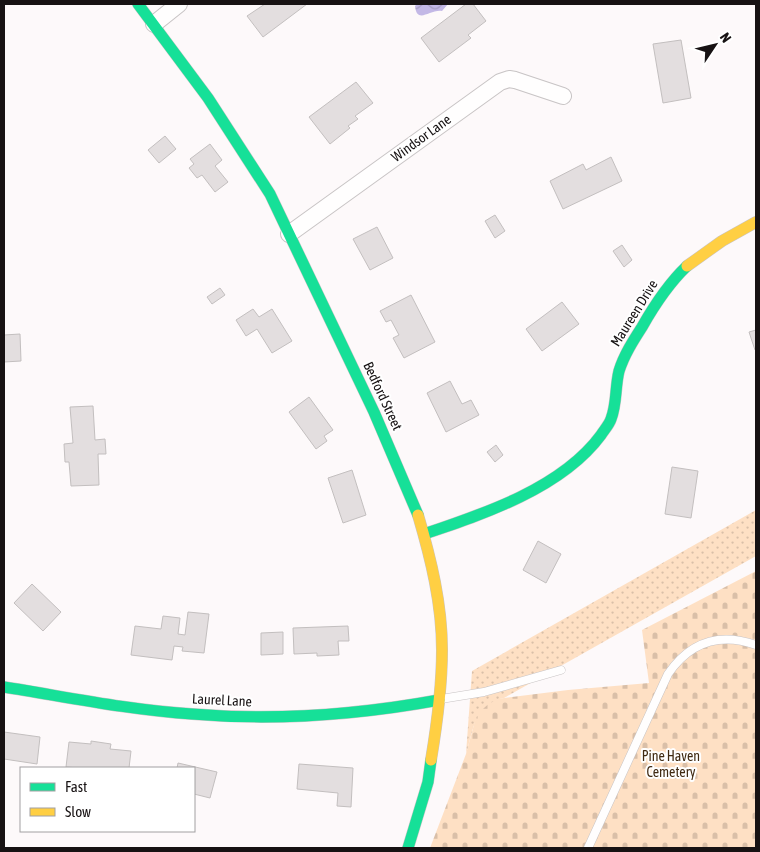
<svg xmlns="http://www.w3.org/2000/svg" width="760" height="852" font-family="'Asap Condensed',sans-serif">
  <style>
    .cemetery { fill: url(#cemetery-stones) }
    .park { fill: url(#park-dots) }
    .water { fill: url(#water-waves) }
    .building { fill: #e3dedf; stroke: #c3bfbf }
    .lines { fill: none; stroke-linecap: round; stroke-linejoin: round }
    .lane-casing { stroke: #c8c4c5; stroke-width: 9 }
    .street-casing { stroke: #c8c4c5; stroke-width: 18 }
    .fast-casing { stroke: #c8c4c5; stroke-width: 12 }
    .slow-casing { stroke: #c8c4c5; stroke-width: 12 }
    .lane { stroke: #fffefe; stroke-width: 8 }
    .street { stroke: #fffefe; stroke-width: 16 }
    .fast { stroke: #16e098; stroke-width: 11 }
    .slow { stroke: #ffcf43; stroke-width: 11 }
    .labels { text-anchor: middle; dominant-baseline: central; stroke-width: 4; stroke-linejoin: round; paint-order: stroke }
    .street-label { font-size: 14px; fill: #171213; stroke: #fff }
    .park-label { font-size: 14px; fill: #402a12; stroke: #fff }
  </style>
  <defs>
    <pattern id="cemetery-stones" width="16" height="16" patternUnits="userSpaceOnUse" patternTransform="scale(1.25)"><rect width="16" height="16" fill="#fee0c4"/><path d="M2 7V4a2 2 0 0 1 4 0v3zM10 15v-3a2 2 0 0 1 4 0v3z" fill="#d9bfa8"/></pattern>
    <pattern id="park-dots" width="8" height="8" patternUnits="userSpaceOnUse" patternTransform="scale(1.25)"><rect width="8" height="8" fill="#fee0c4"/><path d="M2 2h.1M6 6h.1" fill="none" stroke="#d9bfa8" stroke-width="1.8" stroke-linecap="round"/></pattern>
    <pattern id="water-waves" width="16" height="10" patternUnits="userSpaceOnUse" patternTransform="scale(1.25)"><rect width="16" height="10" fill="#c3b8e6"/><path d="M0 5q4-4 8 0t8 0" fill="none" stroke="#a79dc4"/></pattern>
  </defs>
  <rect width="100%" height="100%" fill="#fdf9fa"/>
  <path class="cemetery" d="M756,571V848H430L466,754L475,721L479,711L486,705L493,700L504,698L568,690L649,683L642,630Z"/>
  <path class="park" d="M756,510V556L504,698C474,704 474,728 466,754L472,671Z"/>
  <path class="water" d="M417,4H448L442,11C430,9 417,25 415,6Z"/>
  <g class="building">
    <path d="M265,4H307L263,37L247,16Z"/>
    <path d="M466,4H473L486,21L468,35L471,38L439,62L421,38Z"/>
    <path d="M681,40L691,98L663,103L653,44Z"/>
    <path d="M356,82L373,103L355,116L358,119L348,126L350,128L330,144L309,117Z"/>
    <path d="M165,136L176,149L159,163L148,150Z"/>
    <path d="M210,144L222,160L215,166L228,182L215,192L202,175L197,178L189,168L194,164L190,159Z"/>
    <path d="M611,157L622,181L563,209L550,181L583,164L586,170Z"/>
    <path d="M495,215L505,231L495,238L485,221Z"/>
    <path d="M377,227L393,258L370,270L353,239Z"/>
    <path d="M622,245L632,260L624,267L613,251Z"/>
    <path d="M220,288L225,295L212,304L207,297Z"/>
    <path d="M411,295L435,342L404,358L393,338L399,335L391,320L386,322L380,311Z"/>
    <path d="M562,302L579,324L542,351L526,329Z"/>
    <path d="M253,309L259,317L272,309L292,341L272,353L257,329L246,336L236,320Z"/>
    <path d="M756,330V350H755L749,332Z"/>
    <path d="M20,334L21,361L4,362V335Z"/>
    <path d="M450,381L462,404L471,400L479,415L446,432L427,393Z"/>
    <path d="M309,397L333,430L324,436L327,441L316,449L289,412Z"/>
    <path d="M93,406L95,440L105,439L106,454H98L99,485L71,486L69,462H65L64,444L73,443L70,407Z"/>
    <path d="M496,445L503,455L495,462L487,452Z"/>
    <path d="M672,467L698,471L691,518L665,514Z"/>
    <path d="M352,470L366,515L343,523L328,478Z"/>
    <path d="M538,541L561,554L546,583L523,570Z"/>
    <path d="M32,584L61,612L43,631L14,603Z"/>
    <path d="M188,612L209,614L204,653L182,651L183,647L174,646L172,660L131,655L135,626L161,629L163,616L180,618L178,634L185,635Z"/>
    <path d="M348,626L349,641H338L339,655L317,656V653L294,654L293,628Z"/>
    <path d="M283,632V654L261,655V633Z"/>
    <path d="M4,732L40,737L37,764L4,759Z"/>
    <path d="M91,741L111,744L110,749L131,751L129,768H79L66,767L69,742L91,744Z"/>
    <path d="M178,763L217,772L210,798L194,794V768H177Z"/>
    <path d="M299,764L353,768L351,807L337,806L338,793L297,789Z"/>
  </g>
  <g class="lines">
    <defs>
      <g id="lane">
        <path d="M441,699L484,692L561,670"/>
        <path d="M588,848L668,674C690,642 719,632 756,645"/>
      </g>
      <g id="street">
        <path d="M154,24L179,4"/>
        <path d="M289,234L500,82L509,79L515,80L563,96"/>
      </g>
      <g id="fast">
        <path d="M138,4L208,98L270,194L374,412L418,515"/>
        <path d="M424,534C484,514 562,488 601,435C604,430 609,425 611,419C617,404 615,387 619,371C624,355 633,341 642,327C655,304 668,284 687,266"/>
        <path d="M4,687C67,697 129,710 192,714C275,721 357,715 439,700"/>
        <path d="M408,848L428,782L431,760"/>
      </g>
      <g id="slow">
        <path d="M687,266L722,241L756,222"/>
        <path d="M418,515C431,559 442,604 442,650C442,687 437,724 431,760"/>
      </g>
    </defs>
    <use href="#lane" class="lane-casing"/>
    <use href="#street" class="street-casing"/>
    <use href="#fast" class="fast-casing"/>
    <use href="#slow" class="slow-casing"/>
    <use href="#lane" class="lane"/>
    <use href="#street" class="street"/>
    <use href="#fast" class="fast"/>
    <use href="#slow" class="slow"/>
  </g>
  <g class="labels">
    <g class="street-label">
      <text transform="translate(421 138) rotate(-36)">Windsor Lane</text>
      <text transform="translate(634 313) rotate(-58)">Maureen Drive</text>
      <text transform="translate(383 396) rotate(65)">Bedford Street</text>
      <text transform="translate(222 700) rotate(3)">Laurel Lane</text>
    </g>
    <g class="park-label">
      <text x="671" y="756">Pine Haven<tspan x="671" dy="16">Cemetery</tspan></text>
    </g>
  </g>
  <rect width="760" height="852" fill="none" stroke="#171213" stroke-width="10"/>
  <rect x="20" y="767" width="175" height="65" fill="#ffffff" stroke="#a2a0a1"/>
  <rect x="30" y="783" width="25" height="8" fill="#16e098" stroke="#a2a0a1"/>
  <text x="65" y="792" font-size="15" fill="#171213">Fast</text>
  <rect x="30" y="808" width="25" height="8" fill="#ffcf43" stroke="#a2a0a1"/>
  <text x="65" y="817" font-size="15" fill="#171213">Slow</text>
  <g transform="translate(715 45) rotate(55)" stroke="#ffffff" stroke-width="4" paint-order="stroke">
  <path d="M0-4L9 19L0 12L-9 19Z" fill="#171213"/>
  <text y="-8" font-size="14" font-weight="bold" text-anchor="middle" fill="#171213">N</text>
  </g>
</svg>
